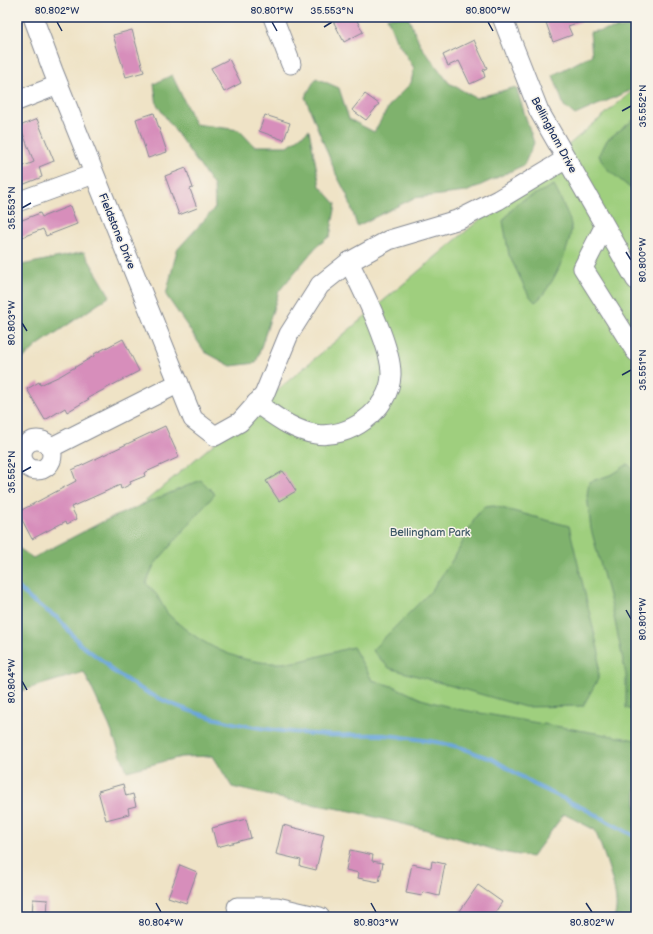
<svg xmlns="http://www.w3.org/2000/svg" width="653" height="934" font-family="'Balsamiq Sans',sans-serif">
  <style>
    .green { fill: #9fcf7e; stroke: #5d7f6e }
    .forest { fill: #7fb26d; stroke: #4d7066 }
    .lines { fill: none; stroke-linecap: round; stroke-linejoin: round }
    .stream { stroke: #6aa6db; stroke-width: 4 }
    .building { fill: #d78ebb }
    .minor-casing { stroke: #858992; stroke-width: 21 }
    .minor { stroke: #fff; stroke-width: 19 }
    .ticks { fill: none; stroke: #1b2f5e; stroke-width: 1.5 }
    .labels { text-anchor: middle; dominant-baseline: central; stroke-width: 3; stroke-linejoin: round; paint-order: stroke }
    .street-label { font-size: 11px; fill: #1b2f5e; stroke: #f7f3e8 }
    .park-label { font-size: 11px; fill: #3c5766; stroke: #f7f3e8 }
    .neatline { fill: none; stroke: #1b2f5e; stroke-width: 1.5 }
    .ticks-label { font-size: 10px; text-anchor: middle; fill: #1b2f5e }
  </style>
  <rect width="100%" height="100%" fill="#f7f3e8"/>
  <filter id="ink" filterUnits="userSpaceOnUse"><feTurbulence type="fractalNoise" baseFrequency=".025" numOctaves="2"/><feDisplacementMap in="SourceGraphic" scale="8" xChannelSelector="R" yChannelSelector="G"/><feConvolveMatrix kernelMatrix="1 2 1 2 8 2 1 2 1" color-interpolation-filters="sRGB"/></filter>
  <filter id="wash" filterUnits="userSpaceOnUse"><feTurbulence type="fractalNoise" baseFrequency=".012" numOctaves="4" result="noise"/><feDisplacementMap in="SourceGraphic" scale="16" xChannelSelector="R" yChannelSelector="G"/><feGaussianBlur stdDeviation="0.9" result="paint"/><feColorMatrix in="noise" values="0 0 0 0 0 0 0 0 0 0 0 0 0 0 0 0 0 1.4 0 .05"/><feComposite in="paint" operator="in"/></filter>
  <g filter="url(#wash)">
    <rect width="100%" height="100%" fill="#efe3c6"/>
    <path class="green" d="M636,88V824L59,619L90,548Z"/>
    <g class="forest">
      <path d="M387,17H408L421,46L449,83L476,98L516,87L534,143L524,165L466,192L414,198L357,226L348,197L336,174L305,97L316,78L339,88L349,119L374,132L391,103L411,83L414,68L396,40Z"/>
      <path d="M636,26V88L575,115L564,106L553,75L592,55L590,32Z"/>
      <path d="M172,75L195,124L239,130L254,146H288L309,130L320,186L336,204L330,236L316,247L279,291L256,363L231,366L205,352L166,295L177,250L215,208L214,186L157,105L154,84Z"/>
      <path d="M636,118V187L630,188L606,168L599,156L607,140Z"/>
      <path d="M554,185C558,194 570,217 571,225C573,243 550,293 535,302L528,294L509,255L503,221L517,203Z"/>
      <path d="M84,252L110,296L38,345L17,364V266Z"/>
      <path d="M628,464L636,472V711L626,708V675L612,607L591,529L587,495L589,482L613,474Z"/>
      <path d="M201,480L215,494L154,565L146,583C149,587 153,590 156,594C161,601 164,610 169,615C204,649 251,670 300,661C318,657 336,651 353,647L372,680L395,687L421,699L457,709L636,740V917H614C623,900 602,849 595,830L564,814L532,857L501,852L451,836L351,811L288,800L232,787L213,756L181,757L127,771L109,725L84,672L17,692V547L33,558L104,521Z"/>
      <path d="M494,506L569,526L599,653L598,679L583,706L525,707L389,668L372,650L432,590L457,553L476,516L484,507Z"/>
    </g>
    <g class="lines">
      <path class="stream" d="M17,586L31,600L59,619L81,645L107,664L110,669C122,677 135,686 148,693C204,722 265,731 327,735C349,736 372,733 394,736C417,739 440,741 462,748C472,751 481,757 491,758L535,785L583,808L636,837"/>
    </g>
    <g id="blocks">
      <g class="building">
        <path d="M331,17H355L363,32L344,42Z"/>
        <path d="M544,17H590L591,18L568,26L572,35L553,42Z"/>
        <path d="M132,30L144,72L126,77L113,35Z"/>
        <path d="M474,40L487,68L483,70L485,77L470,84L459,61L448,66L443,55Z"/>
        <path d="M229,59L241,83L224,92L211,68Z"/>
        <path d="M365,94L379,104L366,120L352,110Z"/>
        <path d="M154,113L167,152L148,158L136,119Z"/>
        <path d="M265,115L290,123L284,140L259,131Z"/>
        <path d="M37,119L54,161L39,167L42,177L17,187V169L34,162L20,126Z"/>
        <path d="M186,168L193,188L190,189L197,208L179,215L165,176Z"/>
        <path d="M70,206L77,224L46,236L43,229L17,239V222L40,213L42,217Z"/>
        <path d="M123,339L139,371L88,398L89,399L67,412L65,408L45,420L27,389L39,382L40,385L60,376L94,356V354Z"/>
        <path d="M165,426L179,457L144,473L145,476L130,482L131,484L121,489L120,485L71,507L77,519L67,524L66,521L32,539L18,512L76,481L72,470Z"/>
        <path d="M283,471L296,491L279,501L266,481Z"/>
        <path d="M123,784L126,796L133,794L136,806L128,808L129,814L106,820L98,791Z"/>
        <path d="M246,819L251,838L217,847L212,828Z"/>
        <path d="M283,825L324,835L316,870L300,866L301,860L276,854Z"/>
        <path d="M350,850L373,855L372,861L383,863L379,882L358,878L359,873L346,870Z"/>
        <path d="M432,861L445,864L439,896L423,892L422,896L406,893L412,864L431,868Z"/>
        <path d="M180,865L197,872L186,903L168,897Z"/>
        <path d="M478,885L502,902L492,917H469L460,911Z"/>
        <path d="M33,899L48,900L47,917H32Z"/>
      </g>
    </g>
  </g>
  <g filter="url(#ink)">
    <use href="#blocks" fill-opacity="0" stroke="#858992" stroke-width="1"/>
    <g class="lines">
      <defs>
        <g id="minor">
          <path d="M33,17L53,71L193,419L215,436L240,422L264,395L289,334L320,285L349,262L389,240L460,219L498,200L566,159"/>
          <path d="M273,17L291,64"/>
          <path d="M502,17L539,111L636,280"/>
          <path d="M17,101L58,85"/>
          <path d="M17,202L94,174"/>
          <path d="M604,227L583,268L636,352"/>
          <path d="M256,403C275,416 292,430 315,434C348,440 390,410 391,375C392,347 362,289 349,262"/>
          <circle cx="37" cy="455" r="15"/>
          <path d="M50,448L179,383"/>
          <path d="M237,907H277L320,917"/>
        </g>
      </defs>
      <use href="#minor" class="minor-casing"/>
      <use href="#minor" class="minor"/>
    </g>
  </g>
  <path class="ticks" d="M57,22L62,31M272,22L277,31M488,22L493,31M324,27L332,22M622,111L631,106M22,208L31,203M626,252L631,260M22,323L27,331M622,375L631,370M22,472L31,467M626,610L631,619M22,681L27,690M156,903L161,912M371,903L376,912M586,903L592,912"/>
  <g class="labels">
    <g class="street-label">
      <text transform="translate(554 135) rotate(62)">Bellingham Drive</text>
      <text transform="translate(117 231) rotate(68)">Fieldstone Drive</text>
    </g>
    <g class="park-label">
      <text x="430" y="532">Bellingham Park</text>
    </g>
  </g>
  <rect width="653" height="934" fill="none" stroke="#f7f3e8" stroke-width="44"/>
  <rect x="22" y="22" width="609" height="890" class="neatline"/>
  <g class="ticks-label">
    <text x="57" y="14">80.802°W</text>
    <text x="272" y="14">80.801°W</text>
    <text x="332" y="14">35.553°N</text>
    <text x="488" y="14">80.800°W</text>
    <text transform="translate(642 106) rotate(-90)" y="4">35.552°N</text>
    <text transform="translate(11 208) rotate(-90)" y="4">35.553°N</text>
    <text transform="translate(642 260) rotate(-90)" y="4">80.800°W</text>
    <text transform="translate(11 323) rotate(-90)" y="4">80.803°W</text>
    <text transform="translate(642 370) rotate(-90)" y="4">35.551°N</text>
    <text transform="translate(11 472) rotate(-90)" y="4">35.552°N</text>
    <text transform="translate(642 619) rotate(-90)" y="4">80.801°W</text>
    <text transform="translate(11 681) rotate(-90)" y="4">80.804°W</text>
    <text x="161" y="926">80.804°W</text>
    <text x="376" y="926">80.803°W</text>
    <text x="592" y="926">80.802°W</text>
  </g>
</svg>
